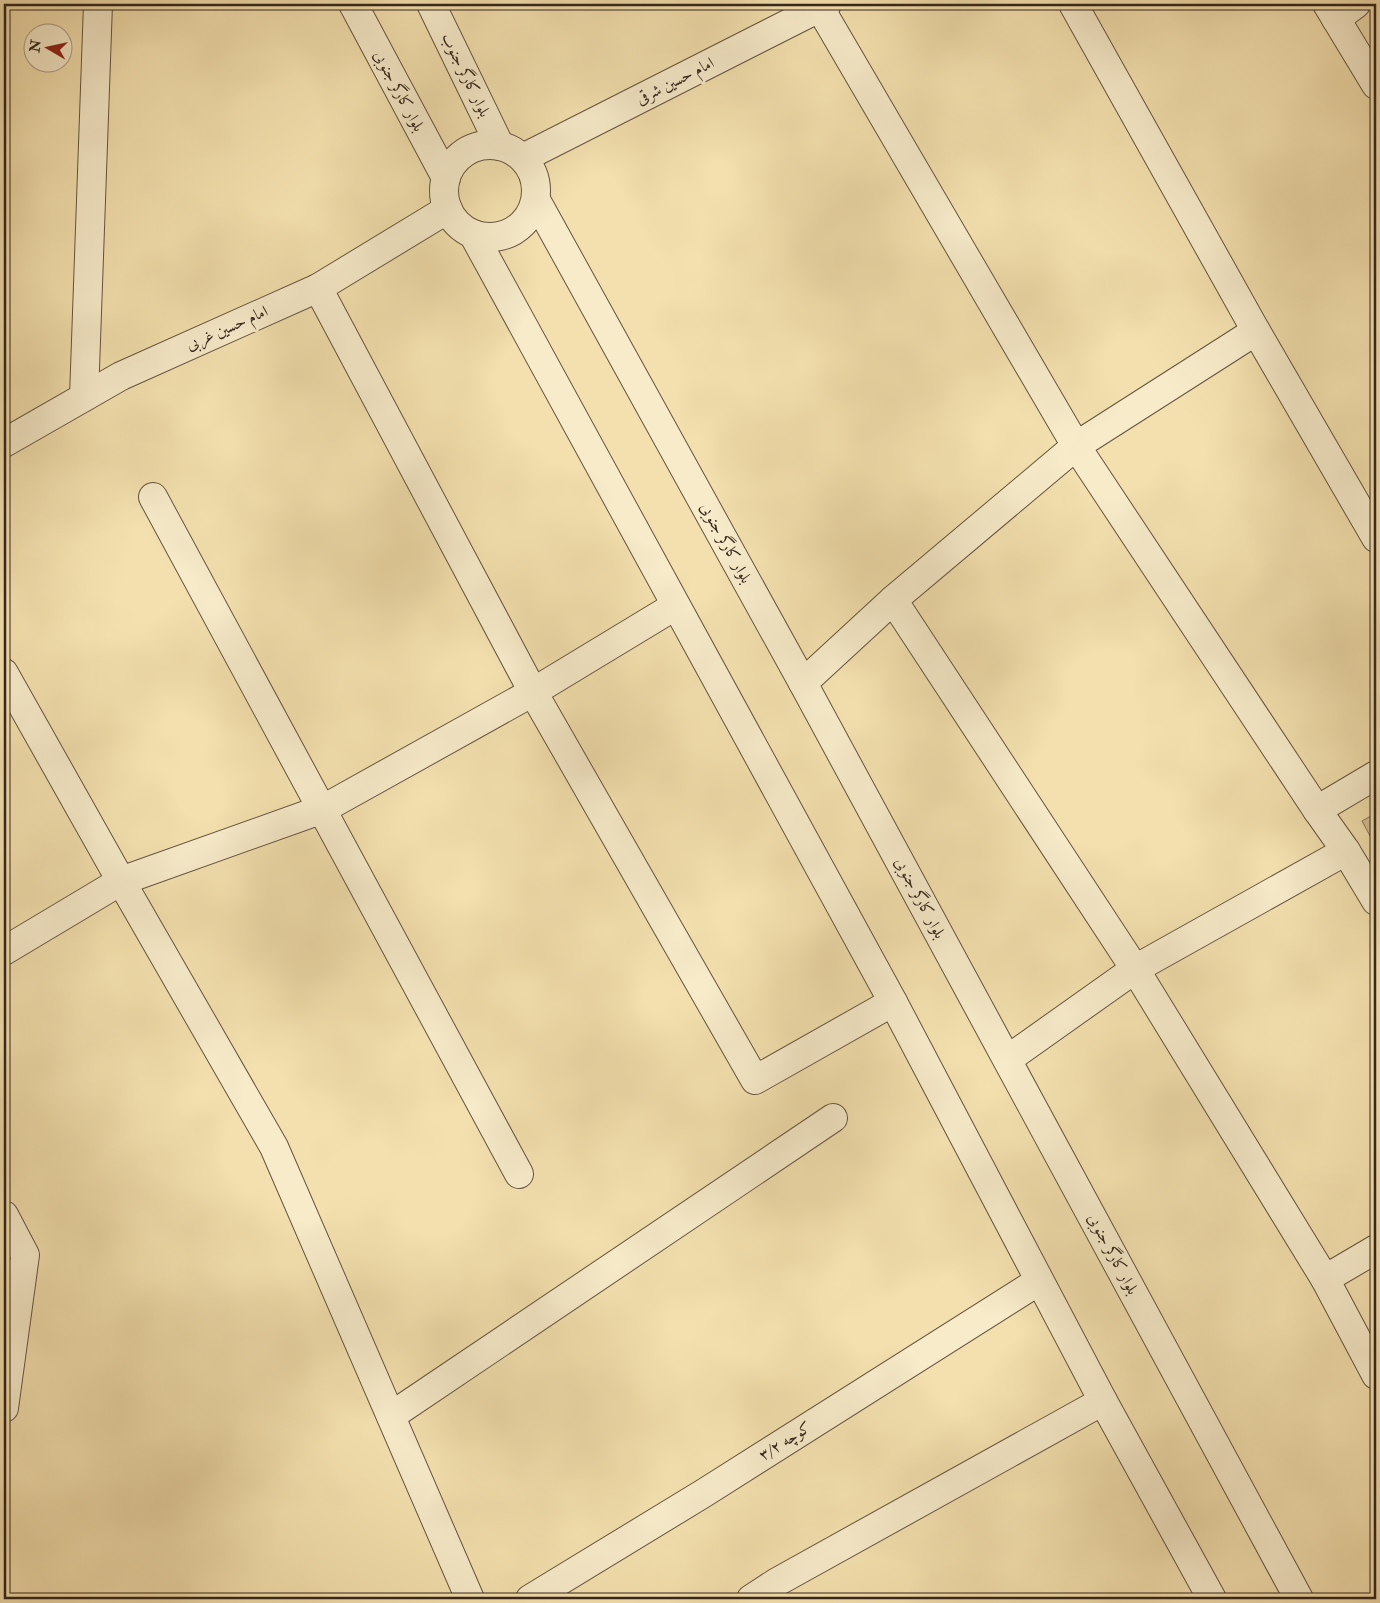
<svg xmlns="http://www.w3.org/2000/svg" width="1380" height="1603" font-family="'IM FELL Double Pica',Amiri,serif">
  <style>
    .green { fill: #d3c095; stroke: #847359 }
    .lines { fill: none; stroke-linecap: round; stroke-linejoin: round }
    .minor-casing { stroke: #645441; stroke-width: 30 }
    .tertiary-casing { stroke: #645441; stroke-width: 30 }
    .minor { stroke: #f7ebca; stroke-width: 28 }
    .tertiary { stroke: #f7ebca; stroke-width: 28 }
    .labels { text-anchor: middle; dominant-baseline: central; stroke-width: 5; stroke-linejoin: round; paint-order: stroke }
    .street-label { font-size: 16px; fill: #34261d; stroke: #f7ebca }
  </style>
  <rect width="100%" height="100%" fill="#f3e0ae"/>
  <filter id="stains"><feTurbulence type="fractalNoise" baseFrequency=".004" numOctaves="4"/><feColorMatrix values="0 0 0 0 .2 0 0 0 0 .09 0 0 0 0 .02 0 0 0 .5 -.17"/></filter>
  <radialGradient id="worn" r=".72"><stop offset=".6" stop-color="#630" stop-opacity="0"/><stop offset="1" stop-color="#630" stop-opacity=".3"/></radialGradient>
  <path class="green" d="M1376,813V847L1362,821Z"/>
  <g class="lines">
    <defs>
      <g id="minor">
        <path d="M1073,4L1256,331L1376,538"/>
        <path d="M1327,4L1376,85"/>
        <path d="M820,8L1076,446L1317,810L1346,851L1376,901"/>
        <path d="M1336,19L1356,4"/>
        <path d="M318,288L533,692L755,1080L893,1002"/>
        <path d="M84,397L98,4"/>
        <path d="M153,497L519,1174"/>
        <path d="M893,600L1135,969L1325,1279L1376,1375"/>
        <path d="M4,673L121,881L274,1147L470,1599"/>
        <path d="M803,683L893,600L1076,446L1256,331"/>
        <path d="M1317,810L1376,775"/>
        <path d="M4,951L121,881L323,809L533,692L675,606"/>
        <path d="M1008,1059L1135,969L1346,851"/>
        <path d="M1325,1279L1376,1249"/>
        <path d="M391,1416L833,1118"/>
        <path d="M530,1599L704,1493L1039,1281"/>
        <path d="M751,1599L777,1582L1103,1401"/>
      </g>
      <g id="tertiary">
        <path d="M353,4L446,178"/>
        <path d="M431,4L500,146"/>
        <circle cx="490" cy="191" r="46"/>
        <path d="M523,158L827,4"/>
        <path d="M536,200L803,683L1299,1599"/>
        <path d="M473,234L893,1002L1103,1401L1212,1599"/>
        <path d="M4,443L121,376L318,288L448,209"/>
        <path d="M4,1215L25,1255L4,1408"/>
      </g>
    </defs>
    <use href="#minor" class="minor-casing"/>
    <use href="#tertiary" class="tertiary-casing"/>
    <use href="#minor" class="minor"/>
    <use href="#tertiary" class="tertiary"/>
  </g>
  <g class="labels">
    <g class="street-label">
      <text transform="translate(466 75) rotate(64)">بلوار کارگر جنوب</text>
      <text transform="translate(675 81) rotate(-27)">امام حسین شرقی</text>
      <text transform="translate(399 91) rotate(62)">بلوار کارگر جنوبی</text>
      <text transform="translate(227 328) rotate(-24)">امام حسین غربی</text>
      <text transform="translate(726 543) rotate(61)">بلوار کارگر جنوبی</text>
      <text transform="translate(920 898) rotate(62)">بلوار کارگر جنوبی</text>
      <text transform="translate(1113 1254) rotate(62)">بلوار کارگر جنوبی</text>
      <text transform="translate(785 1441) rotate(-32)">کوچه ۳/۲</text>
    </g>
  </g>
  <rect width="1380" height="1603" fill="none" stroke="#f3e0ae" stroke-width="20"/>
  <rect x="5" y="5" width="1370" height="1593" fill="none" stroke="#34261d" stroke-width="2.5"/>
  <rect x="10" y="10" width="1360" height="1583" fill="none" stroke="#34261d"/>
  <g transform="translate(48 48) rotate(279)"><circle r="24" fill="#f7ebca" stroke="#a99c85"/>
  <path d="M0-4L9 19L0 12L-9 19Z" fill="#8f2418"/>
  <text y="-8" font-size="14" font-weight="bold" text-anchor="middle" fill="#34261d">N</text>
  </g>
  <rect width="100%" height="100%" filter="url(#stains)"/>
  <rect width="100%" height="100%" fill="url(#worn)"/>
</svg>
